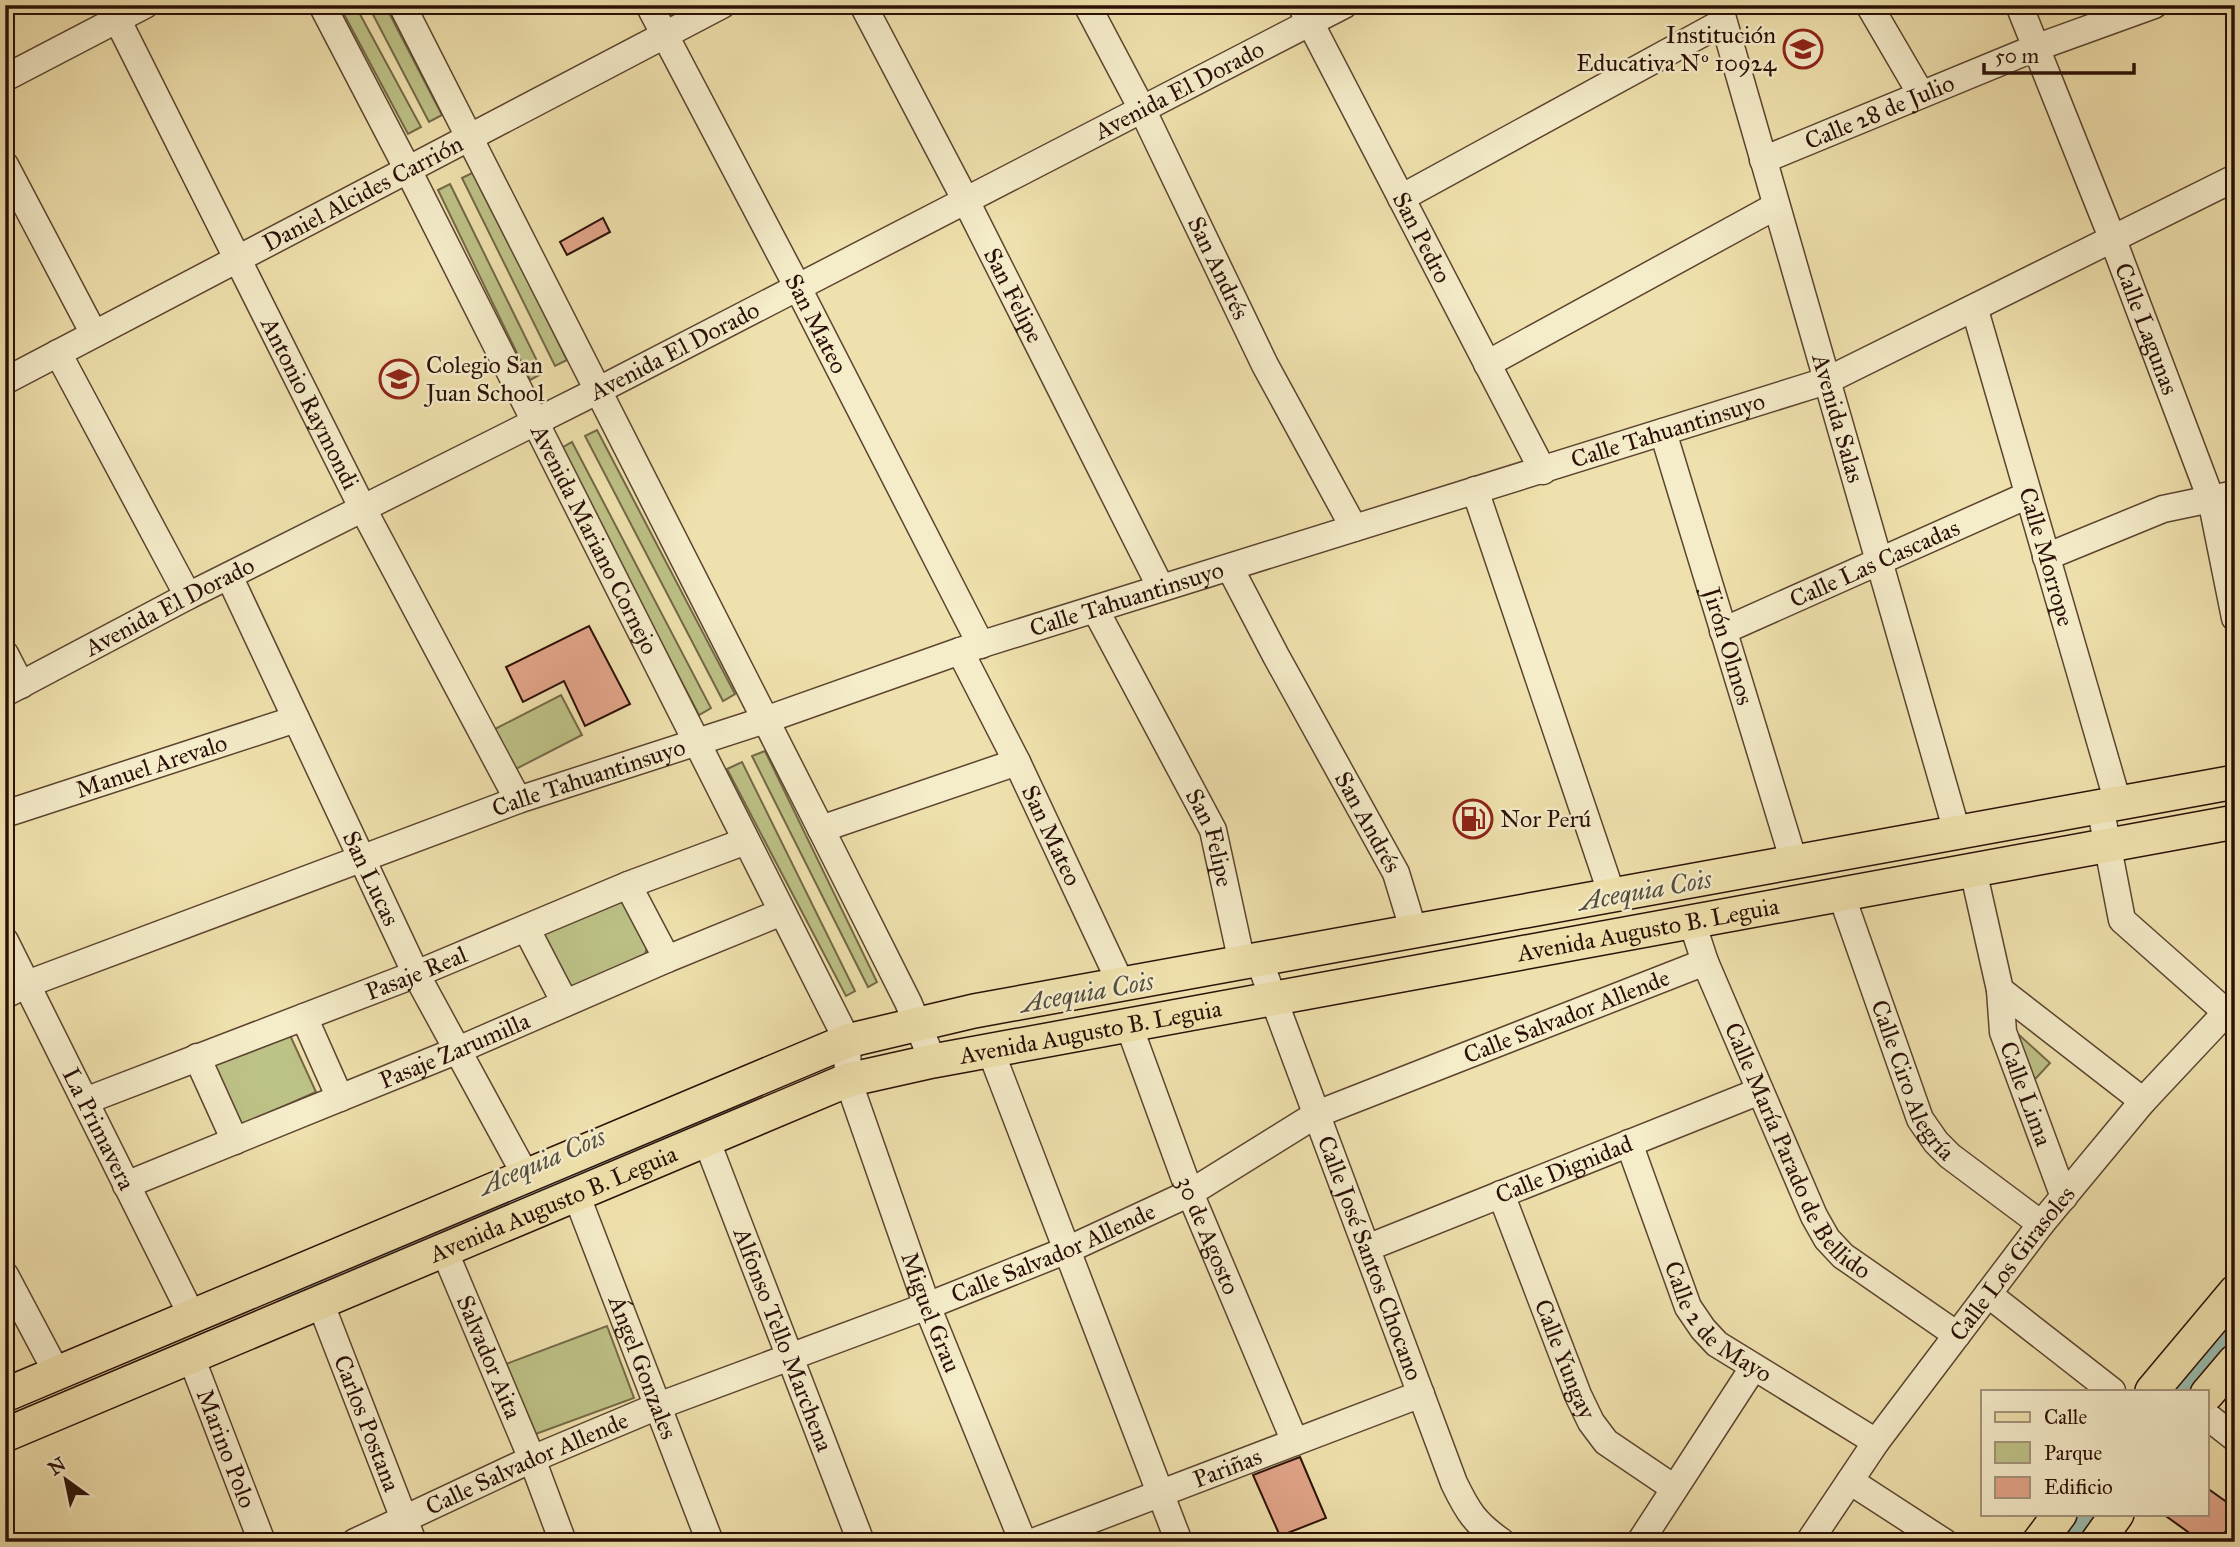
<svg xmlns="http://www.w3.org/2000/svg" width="2240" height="1547" font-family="'IM FELL Great Primer',serif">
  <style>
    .green { fill: #bdc287; stroke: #746947; stroke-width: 2 }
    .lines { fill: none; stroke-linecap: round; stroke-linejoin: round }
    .canal { stroke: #9abdae; stroke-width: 21 }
    .building { fill: #e3a58a; stroke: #2b1007; stroke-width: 2 }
    .minor-casing { stroke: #5c4430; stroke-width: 29 }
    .major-casing { stroke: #2b1007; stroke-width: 36 }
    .minor { stroke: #f5ecca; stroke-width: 26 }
    .major { stroke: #efe1ad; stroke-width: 33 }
    .labels { text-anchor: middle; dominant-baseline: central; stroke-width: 5; stroke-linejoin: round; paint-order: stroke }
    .poi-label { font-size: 24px; fill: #2b1007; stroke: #f5ecca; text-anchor: start }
    .street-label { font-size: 24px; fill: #2b1007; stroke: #f5ecca }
    .water-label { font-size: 26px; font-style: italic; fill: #524d41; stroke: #f5ecca }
  </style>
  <rect width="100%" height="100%" fill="#efe1ad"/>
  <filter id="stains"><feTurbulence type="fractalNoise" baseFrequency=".00286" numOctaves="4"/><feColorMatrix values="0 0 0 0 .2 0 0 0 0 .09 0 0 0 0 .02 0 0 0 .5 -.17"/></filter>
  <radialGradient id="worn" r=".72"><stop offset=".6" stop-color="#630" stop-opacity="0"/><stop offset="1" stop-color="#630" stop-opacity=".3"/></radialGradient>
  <g class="green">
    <path d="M339,5H355L421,127L408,134Z"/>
    <path d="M368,5H385L442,115L429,122Z"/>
    <path d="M474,172L567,360L555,366L462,178Z"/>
    <path d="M450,184L543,373L530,380L438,190Z"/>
    <path d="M597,430L735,694L723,701L585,436Z"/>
    <path d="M572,442L711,708L699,715L560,449Z"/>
    <path d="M561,695L582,735L514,770L493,730Z"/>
    <path d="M765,751L877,982L868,987L752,756Z"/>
    <path d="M742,762L855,991L846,996L727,769Z"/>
    <path d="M617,900L624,904L647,948L645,954L568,991L537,932Z"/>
    <path d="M2007,1024L2050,1063L2027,1088Z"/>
    <path d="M289,1033L316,1092L234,1128L208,1067Z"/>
    <path d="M607,1326L634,1398L533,1435L506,1364Z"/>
  </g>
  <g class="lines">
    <g class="canal">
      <path d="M287,1298L747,1104"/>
      <path d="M2187,1391L2235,1336"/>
      <path d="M2070,1542L2092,1514"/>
    </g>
  </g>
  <g class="building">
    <path d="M603,218L610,232L567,255L560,242Z"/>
    <path d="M589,626L630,704L585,726L564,681L523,702L506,667Z"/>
    <path d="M1300,1457L1326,1518L1280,1536L1253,1475Z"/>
    <path d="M2207,1488L2235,1508V1518L2218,1542H2202L2163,1514H2207Z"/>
  </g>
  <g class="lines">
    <defs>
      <g id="minor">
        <path id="s1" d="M110,5L363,509L518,800"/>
        <path id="s2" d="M322,5L408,170L840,1026L847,1041L848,1080L927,1306L1023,1542"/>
        <path d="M402,5L821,829L908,1002L933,1061"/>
        <path id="s3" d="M649,5L798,288L981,645"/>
        <path id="s4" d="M863,5L966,201L1161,588"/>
        <path id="s5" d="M1087,5L1142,109L1265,365L1354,528"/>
        <path id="s6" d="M1301,5L1543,471"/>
        <path id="s7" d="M1719,5L1957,832"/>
        <path d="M1869,5L1921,94"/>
        <path id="s8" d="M2019,5L2113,240L2211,499L2235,618"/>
        <path d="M5,78L145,5"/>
        <path id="s9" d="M1763,160L2035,48L2154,5"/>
        <path d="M5,165L94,334"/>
        <path d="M1401,198L1723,22"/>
        <path id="s10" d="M1975,310L2118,803"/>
        <path d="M58,353L188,596"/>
        <path d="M1487,364L1776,206"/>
        <path id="s11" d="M5,381L722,5"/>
        <path id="s12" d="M1663,432L1794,862"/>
        <path d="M1475,490L1612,895"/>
        <path d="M2046,557L2163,509L2235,494"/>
        <path id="s13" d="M1230,568L1276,656L1396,873L1414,932"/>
        <path id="s14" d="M229,576L416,974L526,1176"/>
        <path id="s15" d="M1095,609L1213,830L1242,963"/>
        <path id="s16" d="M1723,631L2028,495"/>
        <path id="s17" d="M960,651L1017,762L1122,986"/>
        <path d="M5,654L21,685"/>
        <path id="s18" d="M5,693L188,596L599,390L1344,5"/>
        <path d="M2100,806L2122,920L2226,1012"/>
        <path id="s19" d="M5,814L296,719"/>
        <path d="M821,829L1017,762"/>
        <path d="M1973,870L2000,990L2143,1101"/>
        <path d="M628,885L667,959"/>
        <path id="s20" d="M1841,894L1920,1119L1936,1142L1950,1156L2041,1224"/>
        <path id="s21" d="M1692,922L1705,962L1814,1216L1827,1239L1843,1256L1957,1335"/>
        <path d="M526,928L565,1003"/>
        <path id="s22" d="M5,941L192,1316"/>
        <path id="s23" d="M1259,960L1454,1483C1468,1512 1475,1523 1502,1542"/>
        <path id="s24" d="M2000,990L2003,1032L2064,1197"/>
        <path id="s25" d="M5,995L27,984L518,800L765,720L960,651L1826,381L2235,178"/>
        <path d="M304,1017L340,1098"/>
        <path id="s26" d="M1129,1026L1190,1193L1295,1442"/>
        <path d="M991,1052L1179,1542"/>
        <path d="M197,1057L235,1141"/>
        <path id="s27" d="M85,1101L416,974L628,885L746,841"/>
        <path id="s28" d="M706,1139L861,1542"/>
        <path id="s29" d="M1629,1143L1688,1307L1703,1329L1717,1344L1876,1442"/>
        <path id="s30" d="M126,1185L458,1050L667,959L782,912"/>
        <path id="s31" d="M576,1194L710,1542"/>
        <path id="s32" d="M1501,1194L1578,1395L1591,1422L1606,1442L1674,1488"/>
        <path id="s33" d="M1367,1248L1760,1091"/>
        <path id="s34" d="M444,1250L532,1459L563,1542"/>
        <path d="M5,1275L57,1373"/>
        <path d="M1988,1294L2112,1391"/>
        <path id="s35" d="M320,1302L413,1542"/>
        <path id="s36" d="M191,1357L262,1542"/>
        <path d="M2207,1416L2235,1438"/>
        <path d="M1850,1481L1944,1542"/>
        <path id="s37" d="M355,1542L532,1459L658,1406L927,1306L1067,1250L1190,1193L1317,1114L1705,962"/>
        <path id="s38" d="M1033,1542L1421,1394"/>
        <path d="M1640,1542L1753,1368"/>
        <path id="s39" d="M1809,1542L1876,1442L2041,1224L2143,1101L2235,1003"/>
      </g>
      <g id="major">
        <path d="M2152,1391L2235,1292"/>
        <path d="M2207,1394L2235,1361"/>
        <path d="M5,1395L847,1041L974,1011L2235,782"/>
        <path id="s40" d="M5,1435L848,1080L933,1061L2235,822"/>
        <path d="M2039,1542L2060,1514"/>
        <path d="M2097,1542L2117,1514"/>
      </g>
    </defs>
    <use href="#minor" class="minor-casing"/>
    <use href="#major" class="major-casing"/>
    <use href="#minor" class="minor"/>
    <use href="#major" class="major"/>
  </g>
  <defs>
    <symbol id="school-ring" viewBox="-11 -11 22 22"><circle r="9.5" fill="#f5ecca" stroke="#8f2418" stroke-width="1.5"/><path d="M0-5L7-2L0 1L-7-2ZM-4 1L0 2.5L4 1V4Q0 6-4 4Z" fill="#8f2418"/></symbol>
    <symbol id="fuel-ring" viewBox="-11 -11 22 22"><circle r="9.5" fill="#f5ecca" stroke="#8f2418" stroke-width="1.5"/><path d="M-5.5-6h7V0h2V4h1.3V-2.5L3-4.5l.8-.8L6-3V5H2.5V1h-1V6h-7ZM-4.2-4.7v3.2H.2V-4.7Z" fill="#8f2418"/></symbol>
  </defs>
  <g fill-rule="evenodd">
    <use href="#school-ring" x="1781" y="27" width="44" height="44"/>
    <use href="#school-ring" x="377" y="357" width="44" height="44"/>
    <use href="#fuel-ring" x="1451" y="797" width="44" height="44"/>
  </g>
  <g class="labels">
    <g class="poi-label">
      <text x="1776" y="35" text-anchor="end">Institución<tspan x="1776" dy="28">Educativa Nº 10924</tspan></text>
      <text x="426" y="365">Colegio San<tspan x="426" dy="28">Juan School</tspan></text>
      <text x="1500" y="819">Nor Perú</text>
    </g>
    <g class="street-label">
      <text stroke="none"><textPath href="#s18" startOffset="1320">Avenida El Dorado</textPath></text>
      <text stroke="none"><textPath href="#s9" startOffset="126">Calle 28 de Julio</textPath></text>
      <text stroke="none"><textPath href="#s11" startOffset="404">Daniel Alcides Carrión</textPath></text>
      <text stroke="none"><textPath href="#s6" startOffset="262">San Pedro</textPath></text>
      <text stroke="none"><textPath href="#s5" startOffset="294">San Andrés</textPath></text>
      <text stroke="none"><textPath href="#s4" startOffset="327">San Felipe</textPath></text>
      <text stroke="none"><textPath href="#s3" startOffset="360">San Mateo</textPath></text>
      <text stroke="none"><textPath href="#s8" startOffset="348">Calle Lagunas</textPath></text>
      <text stroke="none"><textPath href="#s18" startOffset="752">Avenida El Dorado</textPath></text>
      <text stroke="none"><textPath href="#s1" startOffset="446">Antonio Raymondi</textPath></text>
      <text stroke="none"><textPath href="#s7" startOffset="430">Avenida Salas</textPath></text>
      <text stroke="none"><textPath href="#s25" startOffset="1757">Calle Tahuantinsuyo</textPath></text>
      <text stroke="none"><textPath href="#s2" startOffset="600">Avenida Mariano Cornejo</textPath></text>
      <text stroke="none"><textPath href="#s10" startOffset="257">Calle Morrope</textPath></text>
      <text stroke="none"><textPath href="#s16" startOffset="166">Calle Las Cascadas</textPath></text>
      <text stroke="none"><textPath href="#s25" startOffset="1190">Calle Tahuantinsuyo</textPath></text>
      <text stroke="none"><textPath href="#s18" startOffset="186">Avenida El Dorado</textPath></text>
      <text stroke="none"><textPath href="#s12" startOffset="224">Jirón Olmos</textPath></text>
      <text stroke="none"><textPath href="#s19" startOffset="154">Manuel Arevalo</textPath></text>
      <text stroke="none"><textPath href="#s25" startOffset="623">Calle Tahuantinsuyo</textPath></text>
      <text stroke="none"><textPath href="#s13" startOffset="289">San Andrés</textPath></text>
      <text stroke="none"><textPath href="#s17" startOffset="206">San Mateo</textPath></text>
      <text stroke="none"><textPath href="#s15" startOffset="257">San Felipe</textPath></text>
      <text stroke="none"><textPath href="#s14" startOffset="334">San Lucas</textPath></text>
      <text stroke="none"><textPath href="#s40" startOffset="1729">Avenida Augusto B. Leguia</textPath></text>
      <text stroke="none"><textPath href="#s27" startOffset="355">Pasaje Real</textPath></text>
      <text stroke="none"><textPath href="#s37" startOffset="1323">Calle Salvador Allende</textPath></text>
      <text stroke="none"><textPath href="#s40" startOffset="1162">Avenida Augusto B. Leguia</textPath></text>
      <text stroke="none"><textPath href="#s30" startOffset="355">Pasaje Zarumilla</textPath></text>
      <text stroke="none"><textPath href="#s20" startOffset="200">Calle Ciro Alegría</textPath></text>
      <text stroke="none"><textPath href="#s24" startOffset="108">Calle Lima</textPath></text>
      <text stroke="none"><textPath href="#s22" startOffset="210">La Primavera</textPath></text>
      <text stroke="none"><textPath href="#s21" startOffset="254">Calle María Parado de Bellido</textPath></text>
      <text stroke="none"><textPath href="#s33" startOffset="212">Calle Dignidad</textPath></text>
      <text stroke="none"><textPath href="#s40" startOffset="595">Avenida Augusto B. Leguia</textPath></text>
      <text stroke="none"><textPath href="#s26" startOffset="224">30 de Agosto</textPath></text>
      <text stroke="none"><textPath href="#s37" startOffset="756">Calle Salvador Allende</textPath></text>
      <text stroke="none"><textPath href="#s23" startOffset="318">Calle José Santos Chocano</textPath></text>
      <text stroke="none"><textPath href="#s39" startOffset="345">Calle Los Girasoles</textPath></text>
      <text stroke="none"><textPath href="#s2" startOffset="1447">Miguel Grau</textPath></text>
      <text stroke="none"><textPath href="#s29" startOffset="205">Calle 2 de Mayo</textPath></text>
      <text stroke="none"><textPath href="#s28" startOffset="215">Alfonso Tello Marchena</textPath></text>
      <text stroke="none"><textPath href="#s34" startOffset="116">Salvador Aita</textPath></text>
      <text stroke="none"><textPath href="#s32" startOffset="177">Calle Yungay</textPath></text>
      <text stroke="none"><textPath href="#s31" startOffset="186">Ángel Gonzales</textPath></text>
      <text stroke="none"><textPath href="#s35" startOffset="130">Carlos Postana</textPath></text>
      <text stroke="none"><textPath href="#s36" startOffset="98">Marino Polo</textPath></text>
      <text stroke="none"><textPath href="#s37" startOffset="189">Calle Salvador Allende</textPath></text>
      <text stroke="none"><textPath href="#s38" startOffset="208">Pariñas</textPath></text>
    </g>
    <g class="water-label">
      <text transform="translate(1645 890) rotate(-10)">Acequia Cois</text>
      <text transform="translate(1087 992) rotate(-10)">Acequia Cois</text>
      <text transform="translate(542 1161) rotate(-23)">Acequia Cois</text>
    </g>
  </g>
  <rect width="2240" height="1547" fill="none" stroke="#efe1ad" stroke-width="28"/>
  <rect x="7" y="7" width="2226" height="1533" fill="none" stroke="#2b1007" stroke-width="3.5"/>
  <rect x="14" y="14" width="2212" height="1519" fill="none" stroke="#2b1007" stroke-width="2"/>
  <rect x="1981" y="1390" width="228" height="126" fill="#f5ecca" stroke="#a4947c" stroke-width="2"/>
  <rect x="1995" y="1412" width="35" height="10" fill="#efe1ad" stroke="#a4947c" stroke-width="2"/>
  <text x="2044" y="1424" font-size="21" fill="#2b1007">Calle</text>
  <rect x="1995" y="1442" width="35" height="21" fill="#bdc287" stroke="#a4947c" stroke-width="2"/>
  <text x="2044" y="1460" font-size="21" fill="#2b1007">Parque</text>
  <rect x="1995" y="1477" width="35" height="21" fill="#e3a58a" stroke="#a4947c" stroke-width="2"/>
  <text x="2044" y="1494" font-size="21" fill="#2b1007">Edificio</text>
  <g transform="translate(66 1480) rotate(327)" stroke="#f5ecca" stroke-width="5" paint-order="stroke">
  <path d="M0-5L12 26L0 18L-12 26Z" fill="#2b1007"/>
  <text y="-10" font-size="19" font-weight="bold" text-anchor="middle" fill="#2b1007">N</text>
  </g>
  <path d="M1984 63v10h150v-10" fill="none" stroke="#2b1007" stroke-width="3.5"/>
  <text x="1995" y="63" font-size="21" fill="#2b1007" stroke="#f5ecca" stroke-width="5" paint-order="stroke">50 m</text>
  <rect width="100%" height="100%" filter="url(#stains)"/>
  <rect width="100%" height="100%" fill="url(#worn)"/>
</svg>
